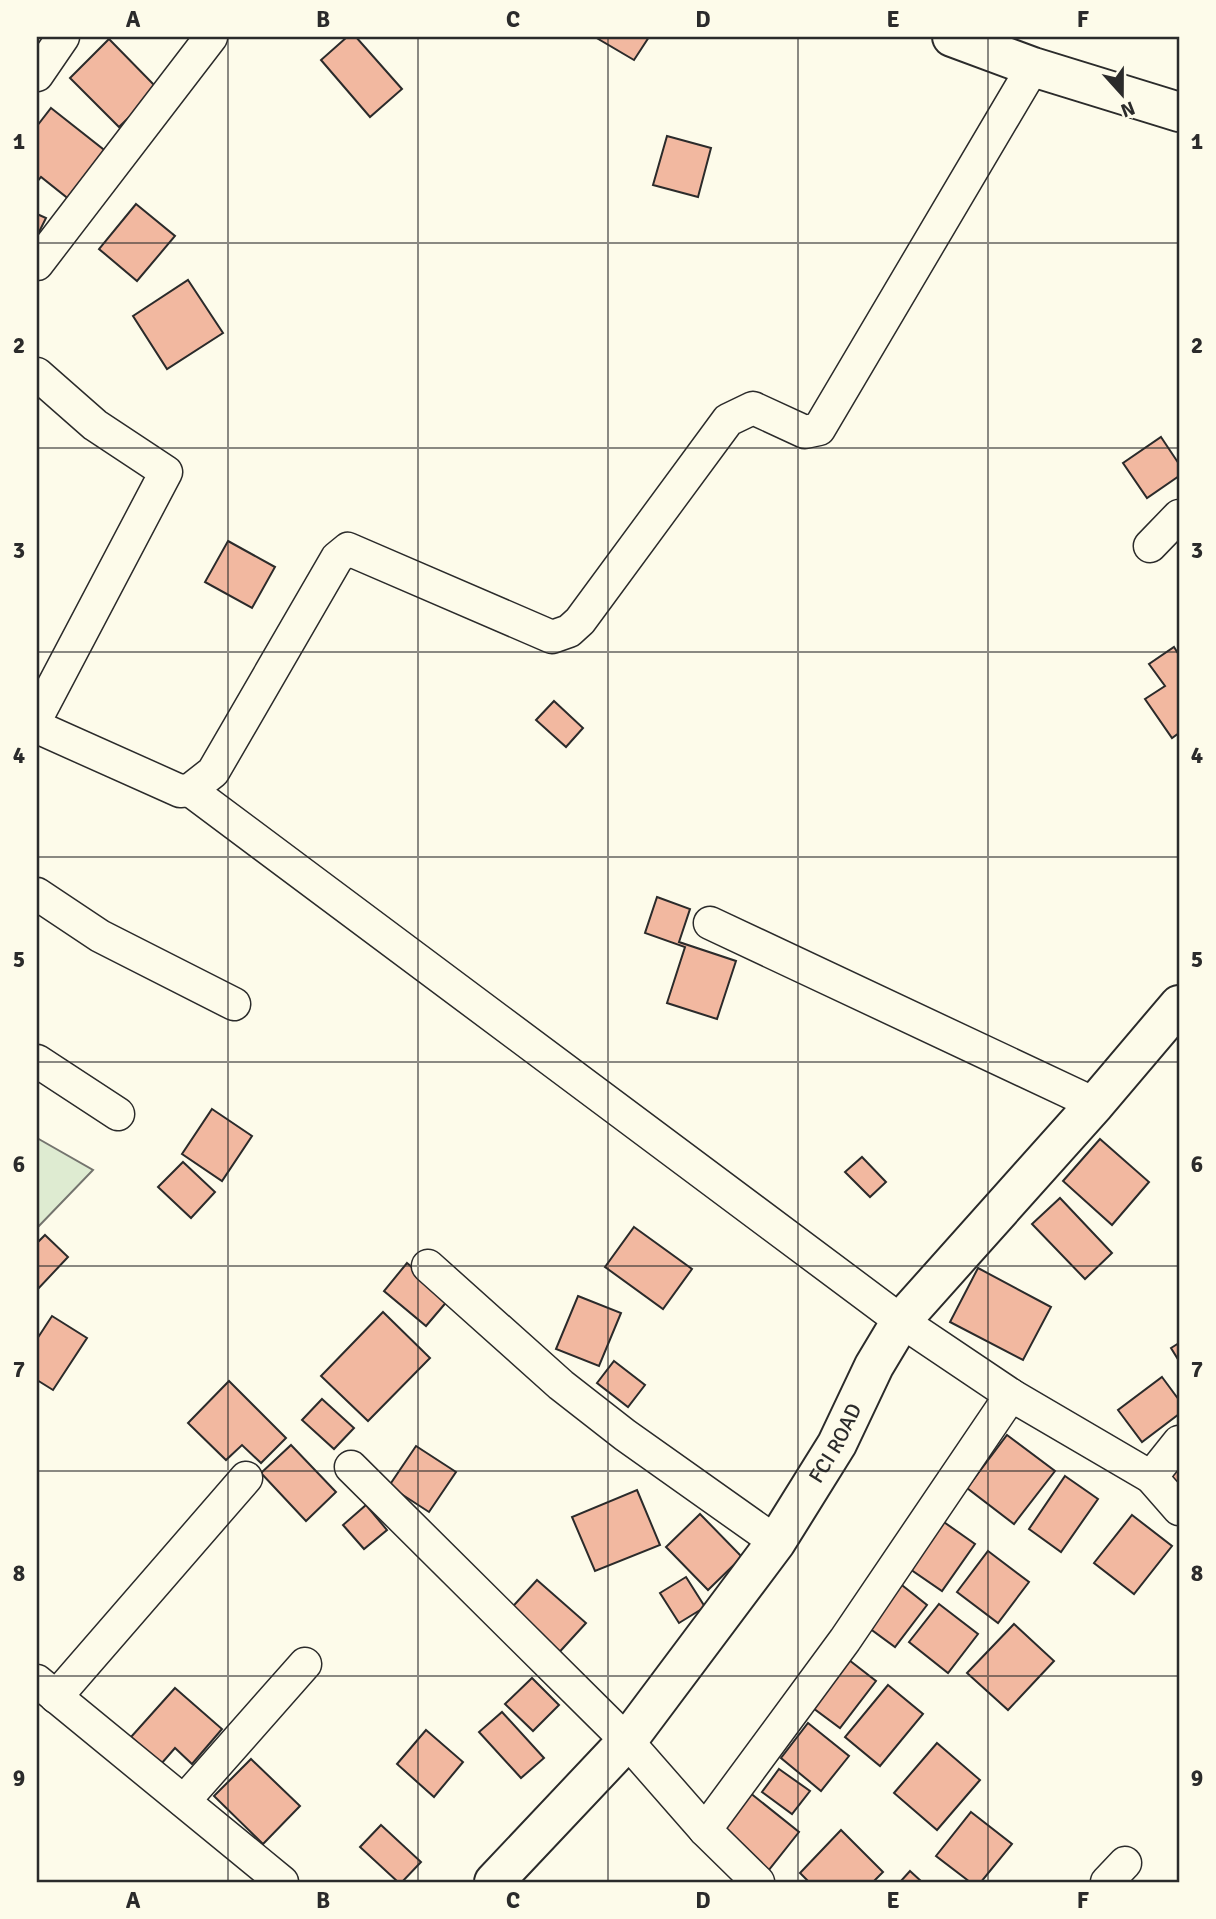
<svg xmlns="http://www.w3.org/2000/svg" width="1216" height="1919" font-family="Signika,sans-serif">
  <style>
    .green { fill: #deebd1; stroke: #74746e; stroke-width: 2 }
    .building { fill: #f2b8a0; stroke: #2b2b2b; stroke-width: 2 }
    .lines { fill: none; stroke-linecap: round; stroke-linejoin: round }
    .street-casing { stroke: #2b2b2b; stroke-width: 35 }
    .secondary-casing { stroke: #2b2b2b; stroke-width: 42 }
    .street { stroke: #fdfbea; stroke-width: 32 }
    .secondary { stroke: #fdfbea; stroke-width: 38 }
    .grid { fill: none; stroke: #2b2b2b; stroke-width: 2; stroke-opacity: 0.55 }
    .labels { text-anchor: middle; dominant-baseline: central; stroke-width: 5; stroke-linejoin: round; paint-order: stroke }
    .street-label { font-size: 21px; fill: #2b2b2b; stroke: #fdfbea }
    .neatline { fill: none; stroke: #2b2b2b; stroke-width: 2.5 }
    .grid-label { font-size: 23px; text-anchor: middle; font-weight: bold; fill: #2b2b2b }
  </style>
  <rect width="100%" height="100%" fill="#fdfbea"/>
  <path class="green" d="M37,1138L93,1170L37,1228Z"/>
  <g class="building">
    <path d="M347,37H356L402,89L370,117L321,60Z"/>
    <path d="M595,37H649L634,60Z"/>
    <path d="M109,39L158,89L119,127L70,78Z"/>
    <path d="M51,108L108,153L70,200L41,177L37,182V126Z"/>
    <path d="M667,136L711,148L698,197L653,185Z"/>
    <path d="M136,204L175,236L137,281L99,249Z"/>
    <path d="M37,214L46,218L37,236Z"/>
    <path d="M188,280L223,333L167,369L133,316Z"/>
    <path d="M1161,437L1179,464V476L1147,498L1123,463Z"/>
    <path d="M228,541L275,567L252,608L205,582Z"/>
    <path d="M1174,647L1179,655V733L1172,738L1145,699L1165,686L1149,664Z"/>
    <path d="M554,701L583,728L566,747L536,720Z"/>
    <path d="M657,897L690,909L679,942L736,961L717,1019L667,1003L685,947L645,933Z"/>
    <path d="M212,1109L252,1136L222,1181L182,1154Z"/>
    <path d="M1100,1139L1149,1182L1112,1225L1063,1181Z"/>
    <path d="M862,1157L886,1182L870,1197L845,1172Z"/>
    <path d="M183,1162L215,1192L191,1218L158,1187Z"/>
    <path d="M1060,1198L1112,1253L1085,1279L1032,1224Z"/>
    <path d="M634,1227L692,1269L663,1309L605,1267Z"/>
    <path d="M45,1235L68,1257L37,1290V1243Z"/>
    <path d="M407,1263L449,1299L426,1326L384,1291Z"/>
    <path d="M978,1268L1051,1307L1023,1360L950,1322Z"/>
    <path d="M578,1296L621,1313L599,1366L556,1349Z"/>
    <path d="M383,1312L430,1358L368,1421L321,1376Z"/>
    <path d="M52,1316L87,1338L53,1390L37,1380V1339Z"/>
    <path d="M1179,1343V1361L1171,1348Z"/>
    <path d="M614,1361L645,1385L628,1407L597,1383Z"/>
    <path d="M1162,1377L1179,1400V1414L1142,1442L1118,1410Z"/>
    <path d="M229,1381L286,1438L261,1463L242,1445L226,1460L188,1423Z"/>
    <path d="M322,1399L354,1428L334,1449L302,1420Z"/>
    <path d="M1007,1435L1055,1471L1014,1524L967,1488Z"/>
    <path d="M291,1445L336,1492L306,1521L261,1473Z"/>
    <path d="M416,1446L456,1472L429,1512L389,1486Z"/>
    <path d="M1179,1455V1495L1160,1470Z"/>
    <path d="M1065,1476L1098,1499L1061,1552L1029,1529Z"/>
    <path d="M637,1490L660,1545L595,1571L572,1517Z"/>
    <path d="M366,1505L387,1530L364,1549L343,1525Z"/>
    <path d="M700,1514L742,1557L708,1590L666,1547Z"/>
    <path d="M1132,1515L1172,1546L1134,1594L1094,1563Z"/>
    <path d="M941,1520L975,1544L942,1591L907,1567Z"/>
    <path d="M988,1551L1029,1582L998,1623L957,1592Z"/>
    <path d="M686,1577L705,1607L679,1623L660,1593Z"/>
    <path d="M537,1580L586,1623L554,1658L505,1615Z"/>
    <path d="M898,1582L927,1605L895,1647L865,1625Z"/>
    <path d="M939,1604L978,1634L948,1673L909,1642Z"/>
    <path d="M1014,1624L1054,1661L1008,1710L967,1673Z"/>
    <path d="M849,1660L876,1681L840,1728L813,1708Z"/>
    <path d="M532,1678L559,1705L533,1731L505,1704Z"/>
    <path d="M888,1685L923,1714L880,1766L845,1737Z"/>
    <path d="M175,1688L222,1729L192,1764L175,1748L161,1764L131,1737Z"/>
    <path d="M502,1712L544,1758L521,1778L479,1732Z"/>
    <path d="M808,1723L849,1756L821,1791L781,1758Z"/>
    <path d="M426,1730L463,1762L434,1797L397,1764Z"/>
    <path d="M937,1743L980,1780L937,1830L894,1793Z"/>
    <path d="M251,1759L300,1806L263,1844L214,1796Z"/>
    <path d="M779,1769L810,1791L792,1814L762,1792Z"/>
    <path d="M749,1792L799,1832L768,1871L718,1832Z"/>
    <path d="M971,1812L1012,1844L981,1882H970L936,1856Z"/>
    <path d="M381,1825L421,1862L402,1882H398L360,1847Z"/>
    <path d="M841,1830L883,1872L873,1882H809L800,1873Z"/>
    <path d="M910,1871L922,1882H900Z"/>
  </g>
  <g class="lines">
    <defs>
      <g id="street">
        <path d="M37,75L63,37"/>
        <path d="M37,264L211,37"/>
        <path d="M37,374L95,425L166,472L37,717"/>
        <path d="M1150,546L1179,516"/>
        <path d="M37,727L180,791L190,790L213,772L337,558L348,549L552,637L569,631L580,621L728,420L753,408L805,432L819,429L1033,67"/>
        <path d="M190,790L901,1321L1011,1395L1151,1477L1179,1509"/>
        <path d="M37,894L100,936L234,1004"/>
        <path d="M710,923L1095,1104"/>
        <path d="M37,1061L118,1114"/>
        <path d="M428,1266L561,1385L625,1435L776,1542"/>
        <path d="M351,1467L627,1741L705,1830L758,1882"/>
        <path d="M1151,1477L1179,1442"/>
        <path d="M37,1681L282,1882"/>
        <path d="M56,1697L246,1478"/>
        <path d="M184,1801L305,1664"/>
        <path d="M705,1830L845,1640L1011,1395"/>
        <path d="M1107,1882L1125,1863"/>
      </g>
      <g id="secondary">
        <path d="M952,37L1033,67L1179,112"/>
        <path id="s1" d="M494,1882L627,1741L776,1542L837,1444L874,1366L901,1321L1095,1104L1179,1005"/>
      </g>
    </defs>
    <use href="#street" class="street-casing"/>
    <use href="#secondary" class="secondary-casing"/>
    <use href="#street" class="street"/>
    <use href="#secondary" class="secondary"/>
  </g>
  <path class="grid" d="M228,37V1882M418,37V1882M608,37V1882M798,37V1882M988,37V1882M37,243H1179M37,448H1179M37,652H1179M37,857H1179M37,1062H1179M37,1266H1179M37,1471H1179M37,1676H1179"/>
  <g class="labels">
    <g class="street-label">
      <text stroke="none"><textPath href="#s1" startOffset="558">FCI ROAD</textPath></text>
    </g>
  </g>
  <rect width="1216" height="1919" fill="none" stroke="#fdfbea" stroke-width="77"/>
  <g transform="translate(1122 94) rotate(159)" stroke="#fdfbea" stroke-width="5" paint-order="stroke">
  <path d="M0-5L12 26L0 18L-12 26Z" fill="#2b2b2b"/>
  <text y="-10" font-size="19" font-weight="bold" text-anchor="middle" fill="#2b2b2b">N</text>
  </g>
  <rect x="38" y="38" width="1140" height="1843" class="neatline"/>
  <g class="grid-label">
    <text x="133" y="27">A</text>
    <text x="323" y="27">B</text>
    <text x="513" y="27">C</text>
    <text x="703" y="27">D</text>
    <text x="893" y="27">E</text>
    <text x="1083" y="27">F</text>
    <text x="19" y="149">1</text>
    <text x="1197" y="149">1</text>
    <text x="19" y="353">2</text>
    <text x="1197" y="353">2</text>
    <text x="19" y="558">3</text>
    <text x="1197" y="558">3</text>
    <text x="19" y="763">4</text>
    <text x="1197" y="763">4</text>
    <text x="19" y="967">5</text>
    <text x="1197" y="967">5</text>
    <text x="19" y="1172">6</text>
    <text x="1197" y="1172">6</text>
    <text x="19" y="1377">7</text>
    <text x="1197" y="1377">7</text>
    <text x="19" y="1581">8</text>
    <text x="1197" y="1581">8</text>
    <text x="19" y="1786">9</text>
    <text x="1197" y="1786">9</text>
    <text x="133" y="1908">A</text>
    <text x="323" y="1908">B</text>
    <text x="513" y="1908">C</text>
    <text x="703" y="1908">D</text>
    <text x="893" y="1908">E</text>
    <text x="1083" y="1908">F</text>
  </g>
</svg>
